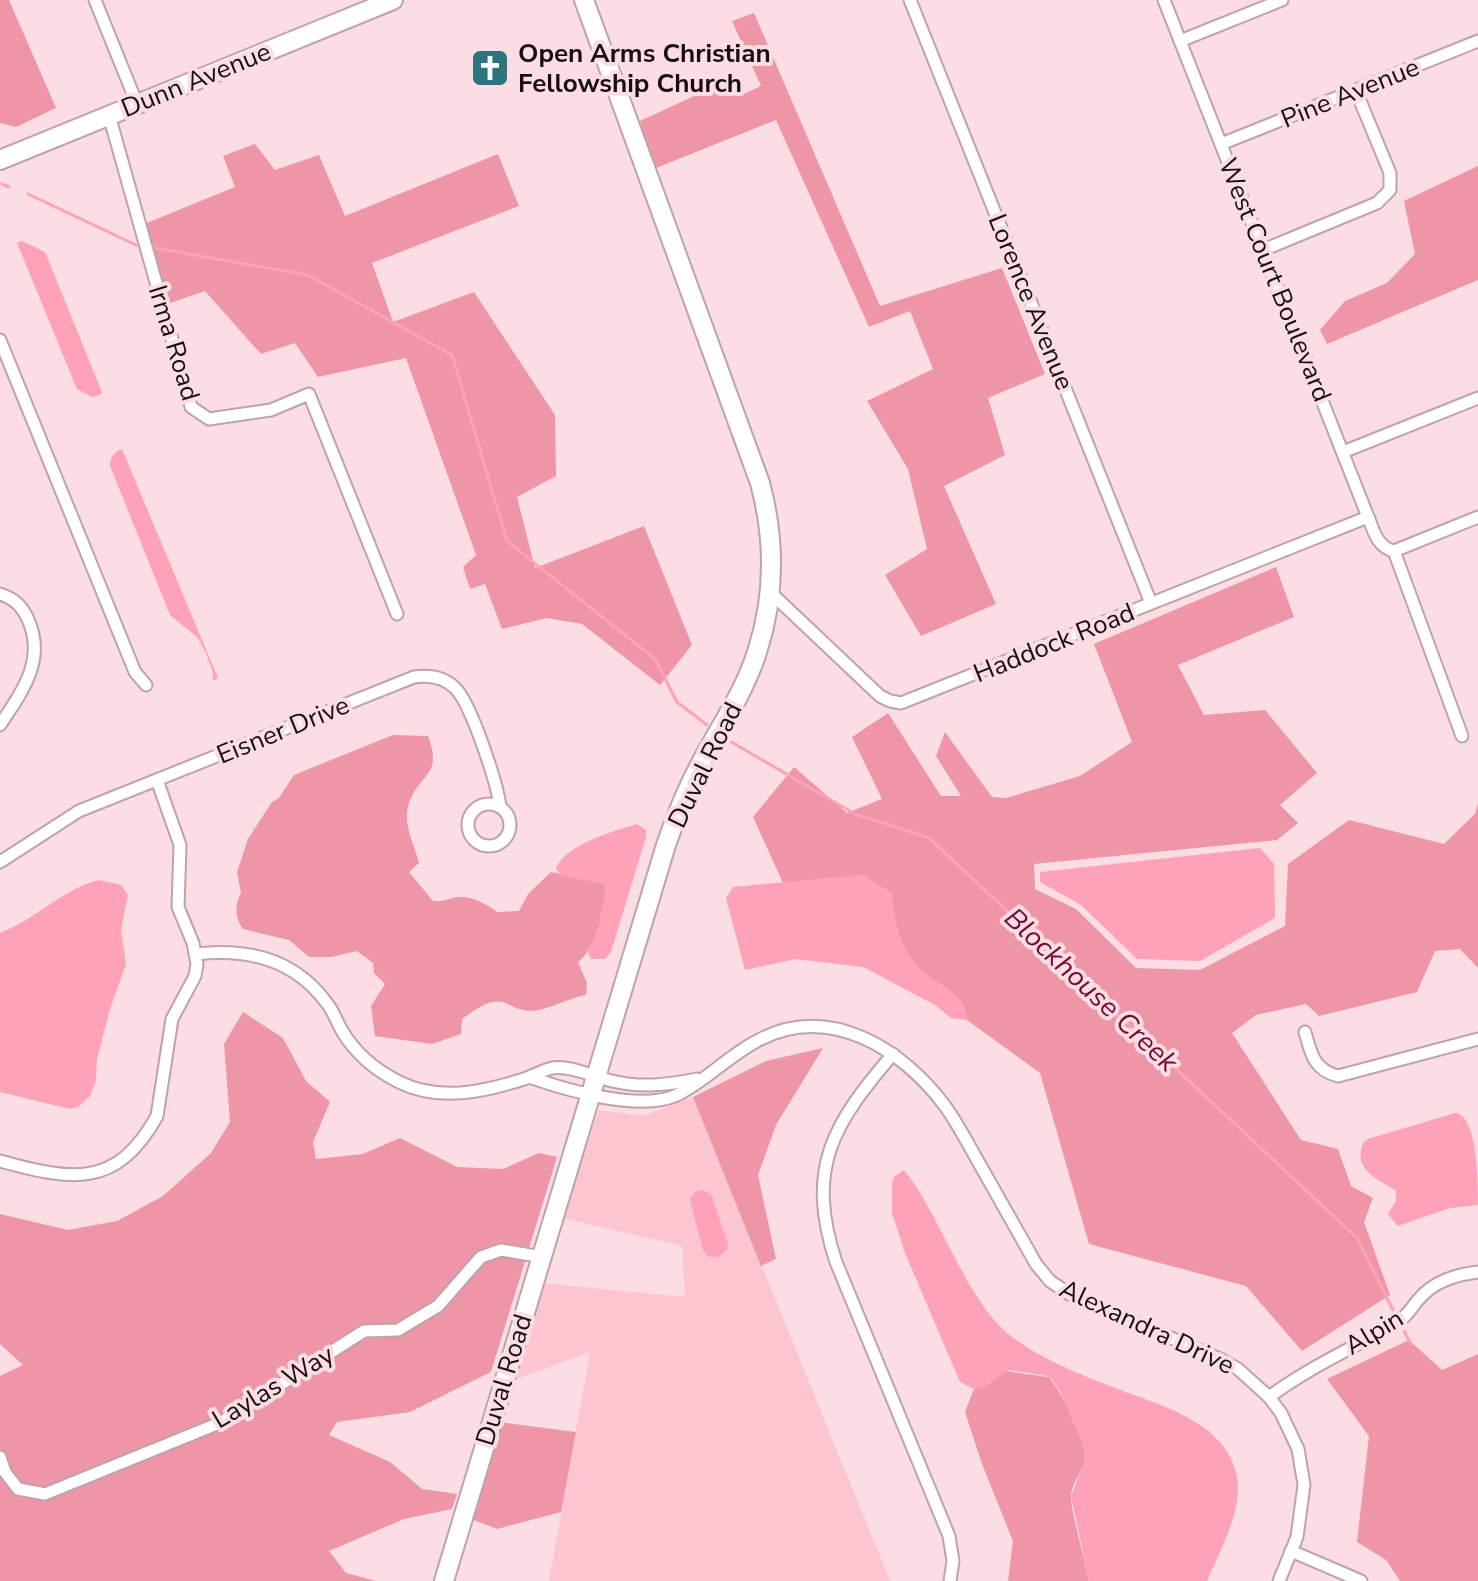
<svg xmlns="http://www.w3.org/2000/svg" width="1478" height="1581" font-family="'Nunito Sans',sans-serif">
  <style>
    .green { fill: #fcc5d0 }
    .forest { fill: #ee95a8 }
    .water { fill: #fea3b7 }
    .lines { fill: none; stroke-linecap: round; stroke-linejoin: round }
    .stream { stroke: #fea3b7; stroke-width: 3 }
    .minor-casing { stroke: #bfa3a8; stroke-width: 15 }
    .primary-casing { stroke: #bfa3a8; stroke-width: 22 }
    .minor { stroke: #fff; stroke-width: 11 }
    .primary { stroke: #fff; stroke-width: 18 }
    .labels { text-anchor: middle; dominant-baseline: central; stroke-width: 8; stroke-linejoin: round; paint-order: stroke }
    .poi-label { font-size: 26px; font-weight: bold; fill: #170e10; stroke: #fbdde3; text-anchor: start }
    .street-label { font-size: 26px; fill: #170e10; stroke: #fbdde3 }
    .water-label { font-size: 28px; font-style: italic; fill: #750934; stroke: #fbdde3 }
  </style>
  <rect width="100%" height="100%" fill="#fbdde3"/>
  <path class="green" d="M693,1097L890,1581H549L590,1352L509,1382L542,1283L685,1297L682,1246L562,1218L599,1110L644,1116Z"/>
  <g class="forest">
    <path d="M0,0H9L56,108L16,127L0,123Z"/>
    <path d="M754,13L880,306L1002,268L1045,374L988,398L1005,455L944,486L996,604L921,636L885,575L927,549L908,469L867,401L933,369L910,311L869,327L776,120L656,168L640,121L731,79L742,95L761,86L732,21Z"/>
    <path d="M255,144L275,170L319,155L345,216L498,154L519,206L372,263L393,322L474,292L555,415L556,476L517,497L535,568L644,526L692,645L660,685L582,624L547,618L502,629L485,584L470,589L463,567L476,555L406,358L318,377L295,343L261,354L205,291L170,303L142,225L235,187L223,156Z"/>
    <path d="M1478,166V280L1327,344L1320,330L1345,301L1387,283L1415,254L1404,201Z"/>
    <path d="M1276,567L1294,617L1178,665L1204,715L1265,710L1317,773L1280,805L1298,823L1277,840L1034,864L1035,889L1076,909L1136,968L1200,970L1285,926L1288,864L1349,820L1444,844L1475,814L1478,803V968L1460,949L1435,951L1417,992L1319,1016L1306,1004L1256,1015L1232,1033L1301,1140L1338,1149L1351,1186L1373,1198L1364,1222L1390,1295L1302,1351L1246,1286L1089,1244L1040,1073L967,1020C964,987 930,986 914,963C897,940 895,921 891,893L862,875L783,883L753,817L794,767L847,813L882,799L852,737L888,713L941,796H961L936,756L945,732L992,797L1006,798L1080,776L1132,742L1094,644Z"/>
    <path d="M393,735L428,736C443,776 421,771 409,803C402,824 414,843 419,863L409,872L433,901C444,902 449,898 459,897C472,896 487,904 497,912L519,911L528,894L551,872L605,884C609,904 594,952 578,962L587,983L586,995C568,998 549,1010 531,1011C522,1011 516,1008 508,1004C491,996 476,1010 462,1019L461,1034L432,1044L375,1036L371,1006L385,984L374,973L373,963L357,951L331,957H309L289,940L243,929C235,918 234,906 241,893L237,872L248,839L272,802L279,798L294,775Z"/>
    <path d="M243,1012L283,1038L306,1081L330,1102L313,1142L316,1159L363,1154L400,1138L457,1167L503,1169L539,1153L557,1157L491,1372L410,1412L337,1422L329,1435L390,1462L422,1489L457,1494L452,1509L404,1519L329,1551L346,1573L376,1581H0V1376L23,1365L0,1344V1214L68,1230L117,1221L163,1196L211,1153L230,1122L224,1044Z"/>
    <path d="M823,1048L776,1125L758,1175L776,1259L761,1266L693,1097L766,1061Z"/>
    <path d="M1409,1340L1442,1370L1478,1354V1581H1400L1386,1560L1357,1542L1369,1436L1327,1379Z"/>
    <path d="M1005,1371L1048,1377C1060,1387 1088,1444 1085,1460C1082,1472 1072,1483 1071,1495C1070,1509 1086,1564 1089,1581H1008L1013,1541L982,1464L965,1412L974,1389L987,1385Z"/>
    <path d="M499,1422L576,1432L561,1512L497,1529L471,1519Z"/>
  </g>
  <g class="water">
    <path d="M22,241L45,252L102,392L100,395L92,397L77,389L17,243Z"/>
    <path d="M122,449L218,678L213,681V673L206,653L197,637L170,615L110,466C110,457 114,452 122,449Z"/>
    <path d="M637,824L646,830V837L611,952L605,959H591L588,952L598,930L606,886L602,883L561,876L556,868C566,845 613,831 637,824Z"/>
    <path d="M1260,848L1274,864L1275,918L1200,961L1137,959L1081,905L1040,882V872Z"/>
    <path d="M862,875L891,893C895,921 897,940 914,963C930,986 964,987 967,1020L951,1018L935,1005L863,967L796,959L745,970L726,898L733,887Z"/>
    <path d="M99,880L121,885L128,895L121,930L126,964L110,1009L97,1060L96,1080L90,1096L78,1107L70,1109L0,1092V933C35,920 64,888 99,880Z"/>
    <path d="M1455,1113C1478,1115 1478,1182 1478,1205L1450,1208L1398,1226L1388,1214L1396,1201V1191C1379,1179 1352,1171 1363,1143L1368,1139Z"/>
    <path d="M904,1170C941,1215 966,1302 1012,1337C1040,1358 1077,1373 1110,1386C1155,1404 1227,1420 1237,1477C1243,1511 1220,1551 1207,1581H1089L1071,1496L1086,1458L1084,1448L1060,1391L1053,1381L1047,1376L1009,1370L984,1387L974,1389L960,1382L905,1253L892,1213V1184L894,1177Z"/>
    <path d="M703,1190L711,1194L728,1244L727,1250L718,1257L707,1256L703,1250L690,1200L695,1192Z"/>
  </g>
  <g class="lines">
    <g class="stream">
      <path d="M2,184L9,187"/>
      <path d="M28,194L136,245"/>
      <path d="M155,248L308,275L452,355L507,541L655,659L677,702L707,725"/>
      <path d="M728,740L855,814L929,838L1357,1238L1394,1312"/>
      <path d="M1404,1331L1411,1344"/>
    </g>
    <defs>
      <g id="minor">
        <path d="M95,0L137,104"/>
        <path d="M910,0L1151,603"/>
        <path d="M1164,0L1368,517C1374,531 1377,547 1394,551"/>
        <path d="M1180,41L1282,0"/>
        <path d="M109,115L191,407L209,419L271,410L309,394L397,614"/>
        <path d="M1221,144L1478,41"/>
        <path d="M1263,250L1377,203L1390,190V173L1356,91"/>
        <path d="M0,340L135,672L146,685"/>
        <path d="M1343,452L1478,398"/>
        <path d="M1394,551L1462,736"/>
        <path d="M1394,551L1478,517"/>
        <path d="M770,592L880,696L890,701L901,703L1368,517"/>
        <path d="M0,594C14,599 20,604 27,617C47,659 23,690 0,725"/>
        <circle cx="489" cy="825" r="21"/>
        <path d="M0,862L79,811L414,677C429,675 444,677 455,688C471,703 497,783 500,806"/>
        <path d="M196,954C247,948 294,959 326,1002C333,1010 336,1020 341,1029C354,1052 375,1070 399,1082C439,1102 483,1092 524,1079C533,1076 543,1070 552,1068C571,1065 594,1077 612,1081C641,1088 668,1085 697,1079"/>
        <path d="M1305,1032C1311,1054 1314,1070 1338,1076L1478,1039"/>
        <path d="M893,1054C833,1124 805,1168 836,1262L949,1536L953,1561L950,1581"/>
        <path d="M529,1077C566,1090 640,1112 677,1095C706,1081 728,1056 757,1041C828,1002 902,1048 945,1106C958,1124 968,1144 979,1163C998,1197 1017,1230 1036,1264L1050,1281L1069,1294L1222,1360L1238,1369L1269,1397L1281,1413L1298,1449L1304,1485L1297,1537L1279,1581"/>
        <path d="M0,1161C70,1180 116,1190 157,1116L172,1019L195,976L197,964L193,943L178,907L180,845L157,780"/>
        <path d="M1269,1397C1309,1367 1354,1348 1397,1322C1407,1317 1411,1308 1418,1300C1434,1281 1455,1275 1478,1272"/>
        <path d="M0,1457L5,1472L18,1489L45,1494L222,1422L364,1331L398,1330L438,1306L481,1257L501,1250L542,1257"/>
        <path d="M1291,1551L1361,1581"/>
      </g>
      <g id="primary">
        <path d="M0,160L393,0"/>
        <path d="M444,1581L666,845C676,816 687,788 702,761C721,725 745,691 757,652C775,597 775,539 760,483L584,0"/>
      </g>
    </defs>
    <use href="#minor" class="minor-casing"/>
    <use href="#primary" class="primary-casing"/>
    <use href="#minor" class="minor"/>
    <use href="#primary" class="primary"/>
  </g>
  <defs>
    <symbol id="church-square" viewBox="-11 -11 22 22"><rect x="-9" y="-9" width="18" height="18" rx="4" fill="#2c757e" stroke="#fbdde3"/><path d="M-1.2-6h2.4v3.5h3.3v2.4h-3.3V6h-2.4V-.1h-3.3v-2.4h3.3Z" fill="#fff"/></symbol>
  </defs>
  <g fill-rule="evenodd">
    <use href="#church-square" x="468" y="46" width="44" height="44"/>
  </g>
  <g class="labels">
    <g class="poi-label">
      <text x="518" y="53">Open Arms Christian<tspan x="518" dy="30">Fellowship Church</tspan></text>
    </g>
    <g class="street-label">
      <text transform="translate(196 80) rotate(-22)">Dunn Avenue</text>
      <text transform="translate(1350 93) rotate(-22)">Pine Avenue</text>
      <text transform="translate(1275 280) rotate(68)">West Court Boulevard</text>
      <text transform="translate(1031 302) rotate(68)">Lorence Avenue</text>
      <text transform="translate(174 343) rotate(73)">Irma Road</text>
      <text transform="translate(1054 643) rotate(-22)">Haddock Road</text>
      <text transform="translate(283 730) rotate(-22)">Eisner Drive</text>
      <text transform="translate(705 765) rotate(-64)">Duval Road</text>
      <text transform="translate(1147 1327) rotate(25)">Alexandra Drive</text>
      <text transform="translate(1374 1332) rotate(-31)">Alpin</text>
      <text transform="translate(504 1380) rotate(-73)">Duval Road</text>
      <text transform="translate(273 1387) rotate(-31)">Laylas Way</text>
    </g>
    <g class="water-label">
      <text transform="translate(1091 990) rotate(43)">Blockhouse Creek</text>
    </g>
  </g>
</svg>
